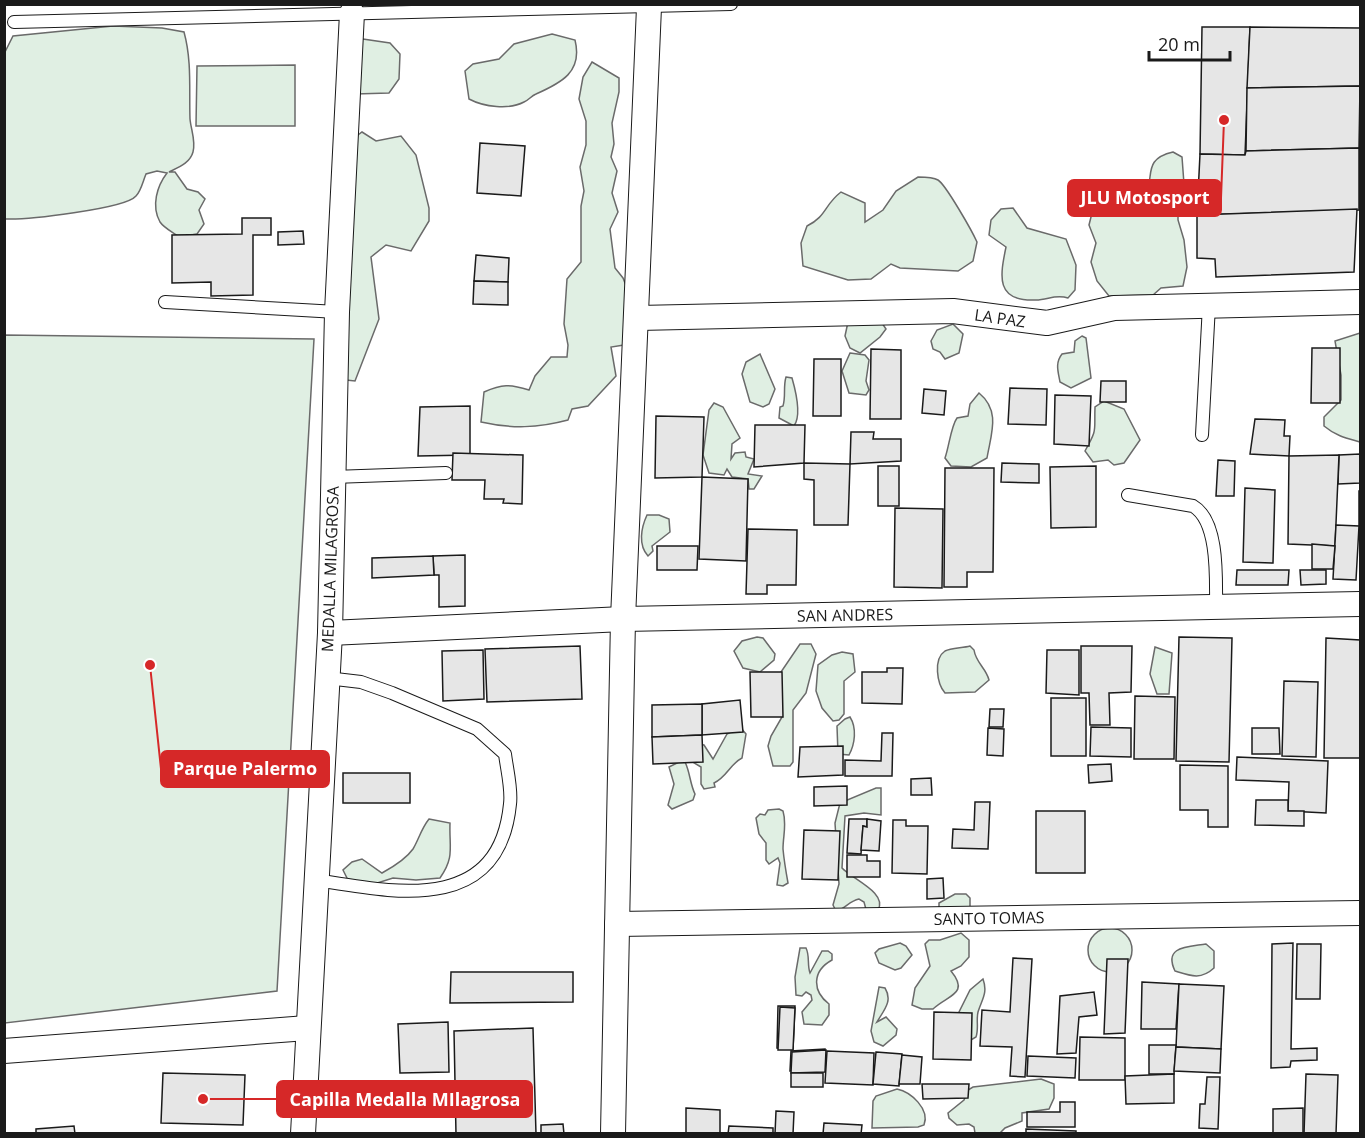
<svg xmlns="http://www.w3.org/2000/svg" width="1365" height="1138" font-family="'Open Sans',sans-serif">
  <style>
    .green { fill: #e0efe3; stroke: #6a6a6a; stroke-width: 1.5 }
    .building { fill: #e6e6e6; stroke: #1a1a1a; stroke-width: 1.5 }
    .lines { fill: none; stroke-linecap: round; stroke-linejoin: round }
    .lane-casing { stroke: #1a1a1a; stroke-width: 14 }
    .street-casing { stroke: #1a1a1a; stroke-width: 26 }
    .lane { stroke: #fff; stroke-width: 12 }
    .street { stroke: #fff; stroke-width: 24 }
    .labels { text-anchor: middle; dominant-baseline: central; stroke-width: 4.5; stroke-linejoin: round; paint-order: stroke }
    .street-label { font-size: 16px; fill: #1a1a1a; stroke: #fff }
    .leader { fill: none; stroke: #d62828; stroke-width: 2 }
    .callout-dot { fill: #d62828; stroke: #fff; stroke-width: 2 }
    .callout { fill: #d62828; stroke: #d62828; stroke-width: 2 }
    .callout-label { font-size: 18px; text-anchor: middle; font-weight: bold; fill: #fff }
  </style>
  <rect width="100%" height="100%" fill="#fff"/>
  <g class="green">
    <path d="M113,26L162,28L184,32C192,61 189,90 190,119C191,130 196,141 193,152C190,163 179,167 169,172H175L187,189L198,192L205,199L199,210L204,224L197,234L179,237C174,233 164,228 160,222C151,206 157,186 167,173L157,171L146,174C143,181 141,191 136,196C125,209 25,220 5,219L4,54L13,36Z"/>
    <path d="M552,34L575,40C583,72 561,83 536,94C531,96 529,100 524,102C509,110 484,107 469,99L465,71L473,64L499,59L514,44Z"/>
    <path d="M356,38L390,43L400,54L399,79L389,93L355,94Z"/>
    <path d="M592,62L619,78V92L612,123L614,144L611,157L617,171L612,193L618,212L610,229L615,268L623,278L633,303L630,344L611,347L616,376L588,406L572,409L568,420C538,428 512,429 481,422L484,392C502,384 510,384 529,390L535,376L551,357H567L568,345L564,324L567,279L581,262V206L584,191L580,167L586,145V121L579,99L583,77Z"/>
    <path d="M295,65V126H196L197,66Z"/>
    <path d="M362,132L376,141L401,136L416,155L429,208V221L411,251L386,245L371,257L379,319L355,381L337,379L334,153Z"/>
    <path d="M1173,152L1182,157L1184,184L1178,196V220L1184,240L1187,267L1183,286L1161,288L1153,295L1109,296L1097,281L1091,262L1096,243L1089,225L1093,209C1096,207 1101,203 1105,202C1117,197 1130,208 1141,198C1159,182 1138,160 1173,152Z"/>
    <path d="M918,177C924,177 933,177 938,180C946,185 972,231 977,242L973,261L958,271L900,268L891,264L871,279L848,280L803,266L801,243L807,226C827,216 824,205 841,192L865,203V222L883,210L896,191Z"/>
    <path d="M1013,208L1027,228L1066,239L1076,265L1075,290L1068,298C1055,294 1048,300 1036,300C995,302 1000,276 1006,247L989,235L991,220L1001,209Z"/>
    <path d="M880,320L886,329L880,337L860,353L850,348L845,336L848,322Z"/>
    <path d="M953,324L963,334L959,353L945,359L940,352L933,349L931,341L937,330Z"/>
    <path d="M1360,333V442C1346,438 1336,436 1324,426V417L1341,400V375L1335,341Z"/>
    <path d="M4,335L314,339L277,991L5,1023Z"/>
    <path d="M1082,336L1086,338L1091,378L1071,388L1060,382C1058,371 1055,363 1062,354L1074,352L1075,341Z"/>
    <path d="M850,353L865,355L869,360L866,381L869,390L866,395L849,393L842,371Z"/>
    <path d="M760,354L775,389L769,404L763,407L750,402L742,374L746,362Z"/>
    <path d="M786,377L792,378C796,392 802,415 794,426L779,418L780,407L783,406C786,396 783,387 786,377Z"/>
    <path d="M979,393C1001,411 991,434 987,458L971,467L951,466L945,458C949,447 951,426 957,418L968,416L970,404Z"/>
    <path d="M1104,401L1124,409L1140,440L1124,463L1114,465L1108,460L1093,462L1085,451C1098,428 1094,432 1095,407Z"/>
    <path d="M714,403L723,407L740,438L732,444L731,459L735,453L745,452L746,457L754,459L748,474L762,476L754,489H749L748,479L732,477L727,469L724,475L709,473L703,455L709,410Z"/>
    <path d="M647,515H659L669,519L670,532L652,546L653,551L648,556C638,545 641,528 647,515Z"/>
    <path d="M757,637L763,638L775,654L774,660L760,672L743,668L734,651L742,641Z"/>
    <path d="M800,644H811L816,654L806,693L793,710V762L790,766H773L768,746L771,736L782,717L781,672Z"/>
    <path d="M970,646L974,650C976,663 986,668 989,680L975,692L945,693C937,684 933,659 945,651C951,648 963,648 970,646Z"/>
    <path d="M1155,647L1172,653L1169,694H1157L1150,674Z"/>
    <path d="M842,652L853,654L855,672L844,681V714L839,720L833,721L822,708L816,691L818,665L832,655Z"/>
    <path d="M850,717C857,728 855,744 849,755L838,754L837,726L845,719Z"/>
    <path d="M740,727L746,734L742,758C730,764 727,777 714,783L715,787L704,789L701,784V767L691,761L692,743L704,745L713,759L727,734Z"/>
    <path d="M679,762H685C690,772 690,784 695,794L693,800L672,809L668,805L674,784L669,767Z"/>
    <path d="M876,788H881V815L864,813L845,816L842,868C852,879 888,893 878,910L867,913L864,902L859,899C849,901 845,909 836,911L833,905L839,884L835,823L840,803Z"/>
    <path d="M779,809L783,811C787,824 783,836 783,849C784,860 786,872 788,883L783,886L777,885L780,863L778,858L769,864L766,860V843L759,834L756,818L760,814L765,815L768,810Z"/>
    <path d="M429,819L450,823C449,847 455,857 440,878L416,880L393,878L371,885L348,880L343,870L352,862L362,859L382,873C393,867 406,859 413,849C419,839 421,829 429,819Z"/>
    <path d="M955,894H966L970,898V910L939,913V903Z"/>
    <circle cx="1110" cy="950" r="22"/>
    <path d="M961,933L969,940V957L961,966L951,971C970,994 948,995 933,1009H922L912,1005L915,988L930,966L925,944L929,940H940Z"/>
    <path d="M900,943L906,946L912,955L901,968L895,970L879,963L875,953L879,949Z"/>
    <path d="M1206,944L1214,951V968C1201,980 1191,976 1175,971C1163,946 1188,947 1206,944Z"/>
    <path d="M800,948H806C810,956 807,965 810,973L822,951H828L832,954V960C812,971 812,991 829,1004V1015L822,1025L804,1024L802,1012L812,1000L811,995L806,992L802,996L796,995L795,977Z"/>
    <path d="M983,979C988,993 982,999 978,1012C976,1020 979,1029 976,1037L966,1043L955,1020L970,990Z"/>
    <path d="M879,987L885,988C893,1001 884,1010 877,1022L886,1017L897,1029L896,1035L883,1046L874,1042L871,1031Z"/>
    <path d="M1041,1079L1054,1084V1098L1049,1109L1022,1113V1121L1005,1128L1000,1133H975L974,1127L969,1124L957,1125L949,1118L948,1113L964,1100L968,1090L973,1087Z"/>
    <path d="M897,1089C911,1092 930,1109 924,1125L918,1127L872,1128L873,1101L876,1096Z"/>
  </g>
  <g class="building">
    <path d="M1202,27H1250L1245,155L1200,154Z"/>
    <path d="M1250,27L1360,28V86L1247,88Z"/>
    <path d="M1360,86L1359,148L1246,151L1247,88Z"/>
    <path d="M480,143L525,146L521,196L477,193Z"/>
    <path d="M1359,148V210L1197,215L1200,154L1245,155L1246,151Z"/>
    <path d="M1357,209L1354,272L1216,277L1215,259L1197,258V215Z"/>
    <path d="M242,218H271V235H253V295L211,296V282L172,283V235L242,234Z"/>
    <path d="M303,231L304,244L278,245V232Z"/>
    <path d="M476,255L509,258L508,282L474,281Z"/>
    <path d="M474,281L508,282V305L473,304Z"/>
    <path d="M1312,348H1340V403H1311Z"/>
    <path d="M871,349L901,350V419H870Z"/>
    <path d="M814,359H841V416H813Z"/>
    <path d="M1101,381H1126V402H1100Z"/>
    <path d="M1010,388L1047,389L1046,425L1008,424Z"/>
    <path d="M924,389L946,391L944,415L922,413Z"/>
    <path d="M1055,395L1091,396L1089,446L1054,444Z"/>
    <path d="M470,406V455L418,456L420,407Z"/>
    <path d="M656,416L704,417L702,477L655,478Z"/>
    <path d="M1255,419L1285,420L1284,436H1290L1289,456L1250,454Z"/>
    <path d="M755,425H805L804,463L754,467Z"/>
    <path d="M851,432H874L873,439H901V461L850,464Z"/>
    <path d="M453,453L523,455L522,504L503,503L504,499H484L485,480H452Z"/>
    <path d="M1360,454V483L1338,484L1339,455Z"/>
    <path d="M1339,455L1335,546L1288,544L1289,456Z"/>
    <path d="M1218,460L1235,461L1234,496H1216Z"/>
    <path d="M804,463L850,464L848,525H814V480L804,479Z"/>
    <path d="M1002,463L1039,464V483L1001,482Z"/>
    <rect x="878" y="466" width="21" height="40"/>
    <path d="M1096,466V527L1051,528L1050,467Z"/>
    <path d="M945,468H994L993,572H967V587H944Z"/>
    <path d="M702,477L748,479L746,561L699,559Z"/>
    <path d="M1245,488L1275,490L1273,563L1243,562Z"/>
    <rect x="1359" y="491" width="1" height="41"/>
    <path d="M895,508L943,509L942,588L894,587Z"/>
    <path d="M1336,525L1359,526L1356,580L1333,579Z"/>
    <path d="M748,529L797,530L796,585H767V594H746Z"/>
    <path d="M1312,544L1335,546L1333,569H1312Z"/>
    <path d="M657,546H698L697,570H657Z"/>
    <path d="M465,555V606L439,607V575H434L433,556Z"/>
    <path d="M433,556L434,575L372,578V558Z"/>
    <path d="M1237,570H1289L1288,585H1236Z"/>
    <path d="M1300,570H1326V584L1301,585Z"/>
    <path d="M1179,637L1232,638L1229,762L1176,761Z"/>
    <path d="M1326,638L1360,640V758H1324Z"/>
    <path d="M580,646L582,699L487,702L485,649Z"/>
    <path d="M1081,646H1132L1131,692L1109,693L1110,725H1090L1089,693H1081Z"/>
    <path d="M483,650L484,699L443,701L442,651Z"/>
    <path d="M1047,650H1079V695L1046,693Z"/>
    <path d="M887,668H903L902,704L862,703V672H887Z"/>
    <path d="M750,672H782L783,717H751Z"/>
    <path d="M1284,681L1318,682L1316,757L1282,756Z"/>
    <path d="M1135,696L1175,697L1174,759H1134Z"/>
    <rect x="1051" y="698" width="35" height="58"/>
    <path d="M740,700L743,732L702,735V704Z"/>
    <path d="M702,704V735L652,737V705Z"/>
    <path d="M990,709H1004L1003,727H989Z"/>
    <path d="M1091,727L1131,728V757L1090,756Z"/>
    <path d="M988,728L1004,729L1003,756L987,755Z"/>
    <path d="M1252,728H1279L1280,754H1252Z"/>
    <path d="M882,733H893L892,776H845V760L881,761Z"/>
    <path d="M702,735L703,762L653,764L652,737Z"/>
    <path d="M843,746V775L798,777L800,747Z"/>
    <path d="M1237,757L1328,761L1326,813L1288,811L1289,782L1236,780Z"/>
    <path d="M1111,764L1112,781L1089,783L1088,765Z"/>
    <path d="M1180,765L1228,766V827H1208V810H1180Z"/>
    <rect x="343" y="773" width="67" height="30"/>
    <path d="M931,778L932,795H911V779Z"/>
    <path d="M847,786V805L814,806V787Z"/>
    <path d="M1256,800H1288V811H1304V826L1255,825Z"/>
    <path d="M975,802H990L988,849L952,848L953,829L974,830Z"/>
    <rect x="1036" y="811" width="49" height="62"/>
    <path d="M849,819H867V827L863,826L861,854L847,853Z"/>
    <path d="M867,819L881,821L879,851L861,850L863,826L867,827Z"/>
    <path d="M893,820H906V826H928L927,874L892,873Z"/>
    <path d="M804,830L840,831L838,880L802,879Z"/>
    <path d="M847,855H867V861H880V877H847Z"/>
    <path d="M943,878L944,898L927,899V879Z"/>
    <path d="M1293,943L1291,1049L1317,1048V1060L1291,1061L1290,1067L1271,1068L1272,944Z"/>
    <path d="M1297,944H1321L1320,999H1296Z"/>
    <path d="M1013,958L1032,959L1025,1077L1010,1076L1012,1047L980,1046L982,1010L1010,1012Z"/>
    <path d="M1107,959H1128L1125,1033L1104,1034Z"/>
    <path d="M451,972H573V1002L450,1003Z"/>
    <path d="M1142,982L1179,984L1176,1029H1141Z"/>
    <path d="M1179,984L1224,986L1221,1049L1176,1047Z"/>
    <path d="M1094,992L1097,1015L1079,1017L1076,1053L1057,1054L1060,996Z"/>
    <path d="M778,1006H795L793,1049L777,1048Z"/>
    <path d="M780,1007L795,1008L793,1050H778Z"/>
    <path d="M934,1012L972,1013L971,1060L933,1059Z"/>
    <path d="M448,1022L449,1072L400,1073L398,1024Z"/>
    <path d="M533,1028L536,1134H456L454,1031Z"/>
    <path d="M1080,1037L1125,1038V1080H1079Z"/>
    <path d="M1149,1045H1176L1174,1074H1149Z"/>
    <path d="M1176,1047L1221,1049L1220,1073L1174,1071Z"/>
    <path d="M825,1049L824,1070L790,1071L791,1051Z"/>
    <path d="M826,1050L825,1072L791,1073L792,1052Z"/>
    <path d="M827,1051L874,1053L873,1085L825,1083Z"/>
    <path d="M876,1052L902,1054L899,1086L873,1084Z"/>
    <path d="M902,1055L922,1057L920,1084H899Z"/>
    <path d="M1028,1056L1076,1058L1075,1078L1027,1076Z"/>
    <path d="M163,1073L245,1075L243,1125L161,1123Z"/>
    <rect x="791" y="1073" width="32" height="14"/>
    <path d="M1174,1074V1103L1126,1104L1125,1076Z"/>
    <path d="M1306,1074L1338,1075L1336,1134H1304Z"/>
    <path d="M1207,1077H1220L1218,1129L1199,1128L1200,1104H1205Z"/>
    <path d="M922,1084H969L968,1098L923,1099Z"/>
    <path d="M1060,1102H1075V1127H1027V1112H1060Z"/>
    <path d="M686,1108L720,1110V1134H686Z"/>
    <path d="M1303,1108V1134H1273V1109Z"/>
    <path d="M776,1111L794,1112L793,1134H775Z"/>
    <path d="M824,1123L862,1125L861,1134H823Z"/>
    <path d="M563,1124L564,1134H541V1125Z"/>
    <path d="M74,1126L75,1134H36V1129Z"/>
    <path d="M729,1126L773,1128V1134H728Z"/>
    <path d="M1026,1129L1076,1131V1134H1026Z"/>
  </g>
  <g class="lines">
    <defs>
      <g id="lane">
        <path d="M14,22L731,4"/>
        <path d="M165,302L337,312"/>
        <path d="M1202,435L1209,305"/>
        <path d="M333,477L446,473"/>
        <path d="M1128,495L1193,506C1219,521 1216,579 1216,607"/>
        <path d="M316,880C393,892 499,916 510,804C512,789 507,770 505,754L477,729L392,693L361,682L327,678"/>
      </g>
      <g id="street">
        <path d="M638,318L953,311L1047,323L1114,308L1360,302"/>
        <path d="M330,633L623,619L1360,604"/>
        <path d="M617,924L1360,913"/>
        <path d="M4,1051L307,1028"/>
        <path d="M303,1134L330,633L337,312L352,13"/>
        <path d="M613,1134L623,619L649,7"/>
      </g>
    </defs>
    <use href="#lane" class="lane-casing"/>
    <use href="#street" class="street-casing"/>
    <use href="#lane" class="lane"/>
    <use href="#street" class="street"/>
  </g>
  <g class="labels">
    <g class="street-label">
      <text transform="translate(1000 318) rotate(8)">LA PAZ</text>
      <text transform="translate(330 569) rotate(-88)">MEDALLA MILAGROSA</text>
      <text transform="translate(845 615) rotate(-1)">SAN ANDRES</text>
      <text transform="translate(989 918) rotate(-1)">SANTO TOMAS</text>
    </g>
  </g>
  <path class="leader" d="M1224 120L1221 198M150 665L161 769M203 1099L277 1099"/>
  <g class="callout-dot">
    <circle cx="1224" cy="120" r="6"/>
    <circle cx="150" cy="665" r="6"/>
    <circle cx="203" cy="1099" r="6"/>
  </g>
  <g class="callout">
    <rect x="1068" y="180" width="153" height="36" rx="6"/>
    <rect x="161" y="751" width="168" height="36" rx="6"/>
    <rect x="277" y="1081" width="255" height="36" rx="6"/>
  </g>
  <g class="callout-label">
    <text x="1145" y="204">JLU Motosport</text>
    <text x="245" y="775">Parque Palermo</text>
    <text x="405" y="1106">Capilla Medalla MIlagrosa</text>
  </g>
  <rect width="1365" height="1138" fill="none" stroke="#1a1a1a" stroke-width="12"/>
  <path d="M1149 51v9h81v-9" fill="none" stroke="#1a1a1a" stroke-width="3"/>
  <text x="1158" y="51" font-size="18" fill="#1a1a1a" stroke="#ffffff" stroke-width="4.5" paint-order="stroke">20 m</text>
</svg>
